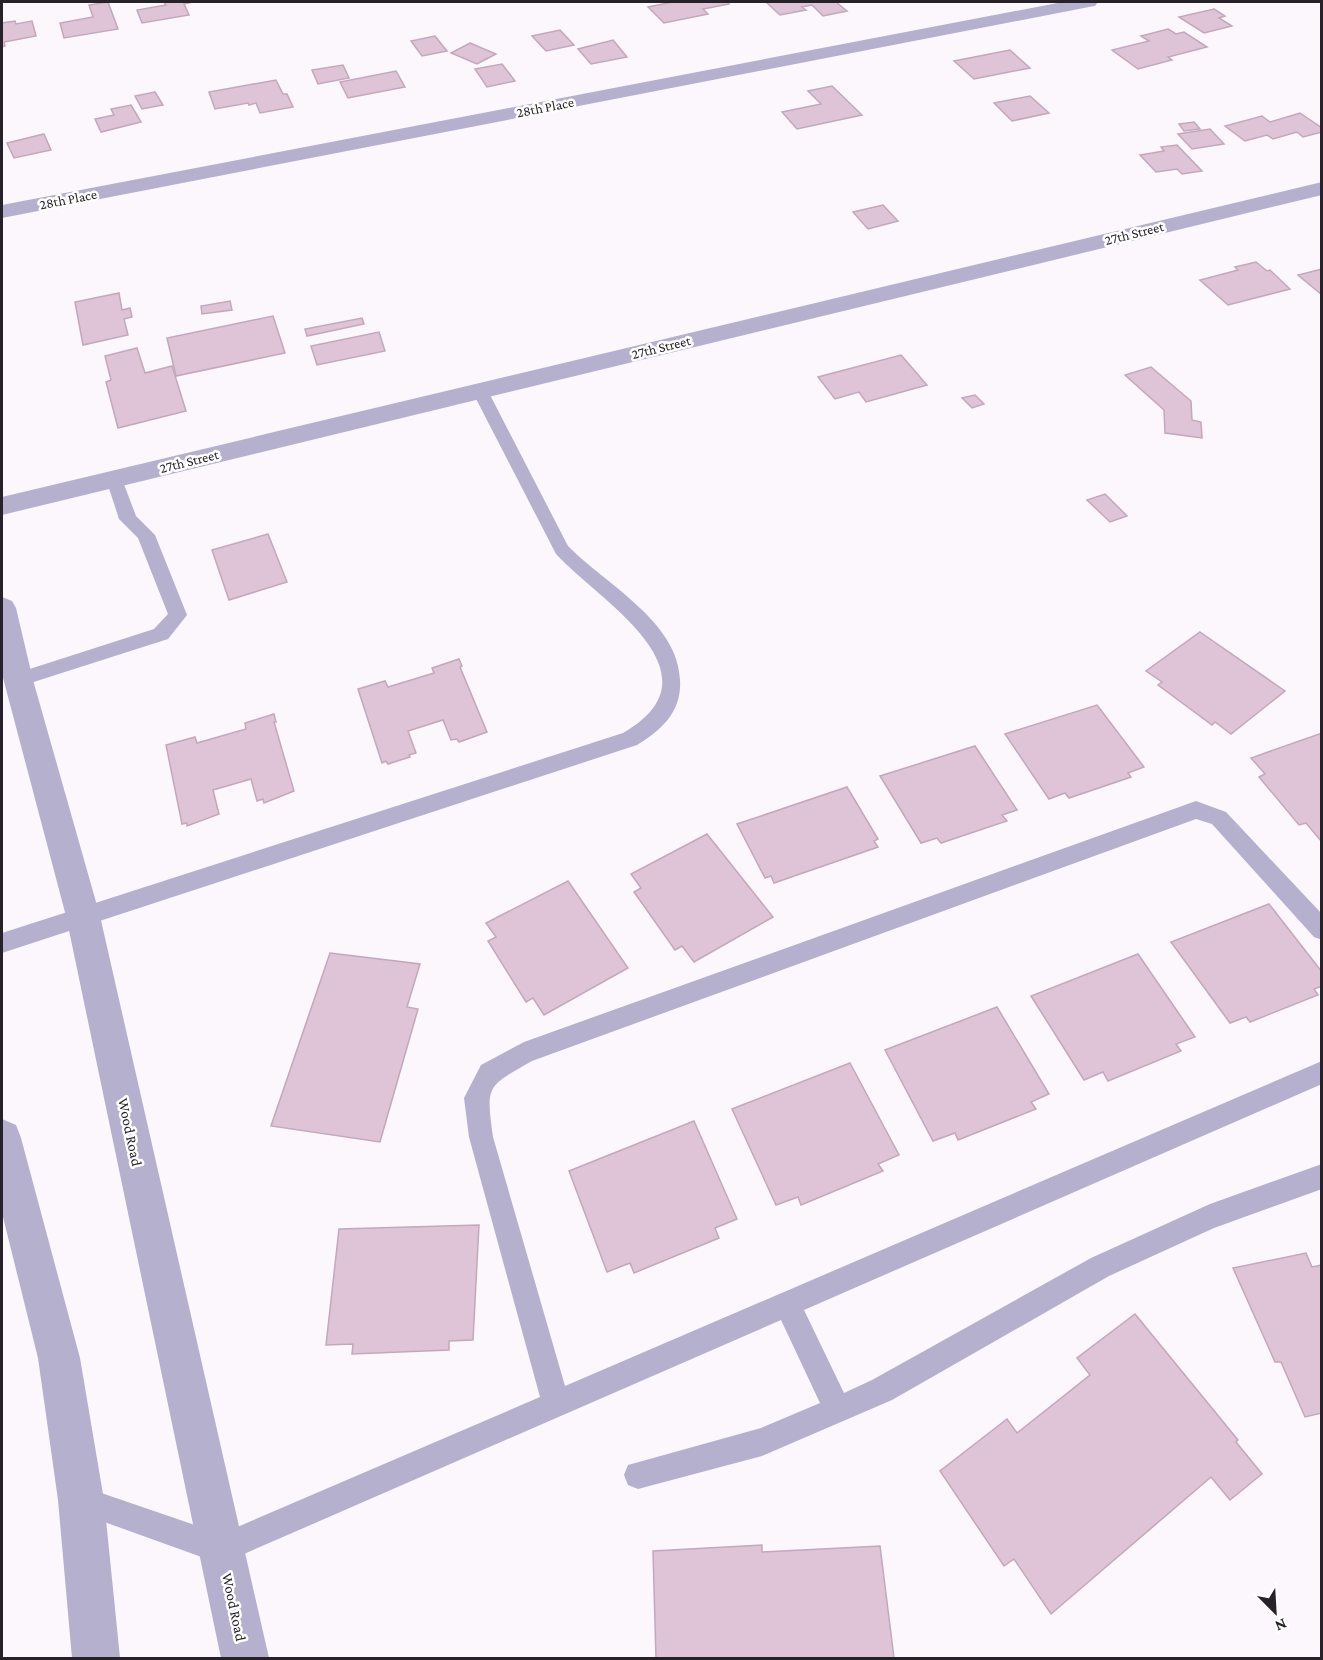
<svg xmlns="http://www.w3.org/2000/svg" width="1323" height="1660" font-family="'Crimson Pro',serif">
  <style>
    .building { fill: #dfc3d7; stroke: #c3a8bc; stroke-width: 1.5 }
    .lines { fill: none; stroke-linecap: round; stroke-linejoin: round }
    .service { fill: #b4b0cd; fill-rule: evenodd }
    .minor { fill: #b4b0cd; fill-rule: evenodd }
    .tertiary { fill: #b4b0cd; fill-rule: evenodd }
    .labels { text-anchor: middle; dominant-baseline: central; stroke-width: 5; stroke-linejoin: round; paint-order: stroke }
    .far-street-label { font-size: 14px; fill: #27212a; stroke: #fff }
    .street-label { font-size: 15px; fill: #27212a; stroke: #fff }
  </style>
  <rect width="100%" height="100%" fill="#fbf7fd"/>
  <g class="building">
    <path d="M108,2L118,29L64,38L60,23L93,17L89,5Z"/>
    <path d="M164,2H193L184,4L189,15L142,23L137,10L166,5Z"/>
    <path d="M673,2H727L729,4L703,9L708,14L664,23L648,7Z"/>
    <path d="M766,2H836L847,11L823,16L812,5L802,7L806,10L780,15Z"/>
    <path d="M1214,9L1225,16L1219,18L1232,26L1204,33L1179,17Z"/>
    <path d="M15,21L16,24L32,21L36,36L4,42L5,46L2,47V23Z"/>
    <path d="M1168,29L1176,34L1184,32L1207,47L1168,57L1172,60L1138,69L1112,50L1149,41L1141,36Z"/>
    <path d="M560,30L574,45L546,51L532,36Z"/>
    <path d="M435,36L447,51L422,56L411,41Z"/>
    <path d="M613,40L627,57L591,64L578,49Z"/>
    <path d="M470,43L496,54L477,64L451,53Z"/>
    <path d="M1010,50L1030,68L974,79L954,61Z"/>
    <path d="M502,64L515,81L487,87L475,69Z"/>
    <path d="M343,65L349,78L318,84L312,70Z"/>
    <path d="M396,71L405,87L348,98L340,82Z"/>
    <path d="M276,80L283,94H287L293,107L260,113L256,103L249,105L248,103L215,109L209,92Z"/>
    <path d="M832,86L862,115L797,129L782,112L821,104L808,91Z"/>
    <path d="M155,92L163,105L142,109L135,96Z"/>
    <path d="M1030,96L1049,113L1012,121L994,103Z"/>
    <path d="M131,105L141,122L101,132L95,119L114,115L111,109Z"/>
    <path d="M1300,113L1322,128V132L1303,137L1297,132L1273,139L1267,135L1245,141L1225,126L1262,116L1270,122Z"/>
    <path d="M1194,122L1200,129L1184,131L1179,124Z"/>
    <path d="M1210,129L1224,144L1192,149L1178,134Z"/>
    <path d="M44,134L51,150L14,158L7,143Z"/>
    <path d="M1177,145L1202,171L1182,174L1177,169L1156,172L1140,155L1164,151L1161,147Z"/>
    <path d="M883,205L898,221L868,229L853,212Z"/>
    <path d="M1256,262L1267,271L1270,270L1290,289L1228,305L1200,280L1238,270L1235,267Z"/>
    <path d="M1322,269V295L1298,275Z"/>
    <path d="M119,293L122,310L130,308L132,317L124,319L128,335L83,345L75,302Z"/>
    <path d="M230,301L232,310L202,314L201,306Z"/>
    <path d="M273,316L285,353L176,376L167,338Z"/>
    <path d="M362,318L364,324L307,336L305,329Z"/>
    <path d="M379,332L385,351L317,365L311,346Z"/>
    <path d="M137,348L145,373L172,366L186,411L118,428L106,382L111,380L105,356Z"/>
    <path d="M901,355L927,385L866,402L859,392L835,399L818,377Z"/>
    <path d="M1151,367L1191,401L1192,420L1201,422L1202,438L1165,433L1164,410L1125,375Z"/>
    <path d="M975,395L984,404L972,408L962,398Z"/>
    <path d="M1105,494L1127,516L1110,522L1087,500Z"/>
    <path d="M268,534L287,582L229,600L212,550Z"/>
    <path d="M1200,632L1285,691L1231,734L1215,722L1212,725L1158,685L1162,682L1146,671Z"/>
    <path d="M459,659L462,666L460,667L487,732L459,742L457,739L451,740L443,720L408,731L416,753L409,755L410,757L388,764L386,761L382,763L358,689L385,681L388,687L434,673L432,668Z"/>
    <path d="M1097,705L1144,767L1128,773L1131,777L1069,798L1065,793L1049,799L1005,734Z"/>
    <path d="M274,714L276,722H274L294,791L264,803L263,799L257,801L251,779L213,790L219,814L187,826V823L182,824L166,745L195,737L197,743L246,729L245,723Z"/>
    <path d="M1322,733V840L1321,841L1306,823L1299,825L1259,777L1265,774L1251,758Z"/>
    <path d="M975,746L1017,810L1002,815L1007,821L941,843L937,838L921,843L880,776Z"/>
    <path d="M847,787L878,839L874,841L878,847L774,883L771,876L765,878L737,824Z"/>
    <path d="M707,834L773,917L694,962L682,946L675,950L634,892L641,888L631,874Z"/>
    <path d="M568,881L628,968L544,1015L533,998L526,1002L488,941L496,937L486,923Z"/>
    <path d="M1269,904L1322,972V986L1314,989L1318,995L1250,1022L1246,1017L1230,1023L1171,942Z"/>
    <path d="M330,953L420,964L407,1007L418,1009L380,1142L271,1126Z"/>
    <path d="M1138,954L1195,1037L1176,1044L1181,1051L1108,1081L1103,1072L1084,1080L1031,996Z"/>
    <path d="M997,1007L1049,1094L1031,1102L1036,1109L958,1140L955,1133L933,1141L885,1050Z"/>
    <path d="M850,1063L899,1155L878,1164L883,1171L801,1205L798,1197L776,1205L732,1109Z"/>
    <path d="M694,1121L737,1219L715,1228L719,1238L634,1273L630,1263L607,1272L569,1171Z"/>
    <path d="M479,1225L473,1340L449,1341V1350L352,1354L353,1344L326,1345L339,1229Z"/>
    <path d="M1306,1253L1312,1267L1322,1265V1413L1305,1417L1281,1362H1275L1233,1268Z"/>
    <path d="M1135,1314L1238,1440L1236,1442L1262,1474L1230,1500L1211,1477L1051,1614L1014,1559L1004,1566L940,1471L1007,1419L1017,1433L1090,1375L1077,1358Z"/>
    <path d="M762,1545V1552L880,1546L894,1658H656L653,1551Z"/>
  </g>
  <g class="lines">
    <g class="service">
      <path d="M480,386L488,391L568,546C605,584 678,621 680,680C682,711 662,730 637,745L2,953V933L623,733C726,673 599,601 556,554L472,391Z"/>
      <path d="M114,473L120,475L122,479L136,516L155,535L187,615L168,639L18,687L11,685L8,680L11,675L154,629L168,614L138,538L119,519L106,479L108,475Z"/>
      <path d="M1196,801L1226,812L1322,914V940L1314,937L1212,824L1196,819L532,1061C486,1087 486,1085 493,1137L565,1386L1322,1061V1084L804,1310L844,1393L872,1380L1091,1258L1210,1204L1322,1164V1189L1214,1228L1109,1276L892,1400L762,1456L638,1489L628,1485L624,1475L628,1465L761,1428L820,1403L781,1320L221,1564L71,1510L67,1500L71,1490L81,1486L221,1534L540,1397L469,1137L464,1098L481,1065L524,1042Z"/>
    </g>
    <path class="minor" d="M1063,2H1098L1095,6L1089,7L2,218V205Z"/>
    <g class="tertiary">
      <path d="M1322,182V195L2,515V497Z"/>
      <path d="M2,597L12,601L16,608L33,680L100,916L269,1658H221L66,916L2,674Z"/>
      <path d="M2,1119L16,1125L21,1138L80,1358L104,1500L120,1658H72L58,1500L38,1358L2,1213Z"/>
    </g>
  </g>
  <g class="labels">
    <g class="far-street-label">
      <text transform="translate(545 107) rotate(-11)">28th Place</text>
      <text transform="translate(68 199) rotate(-11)">28th Place</text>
      <text transform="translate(1134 233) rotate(-14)">27th Street</text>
      <text transform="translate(661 347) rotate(-14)">27th Street</text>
      <text transform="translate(189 461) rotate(-14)">27th Street</text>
    </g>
    <g class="street-label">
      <text transform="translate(130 1132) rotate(78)">Wood Road</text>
      <text transform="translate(234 1607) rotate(78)">Wood Road</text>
    </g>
  </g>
  <rect width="1323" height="1660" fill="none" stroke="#27212a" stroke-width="6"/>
  <g transform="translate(1275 1612) rotate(156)" stroke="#ffffff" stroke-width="4.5" paint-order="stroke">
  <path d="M0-4.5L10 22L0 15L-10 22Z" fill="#27212a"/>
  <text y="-9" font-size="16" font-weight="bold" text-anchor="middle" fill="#27212a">N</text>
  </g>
</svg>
